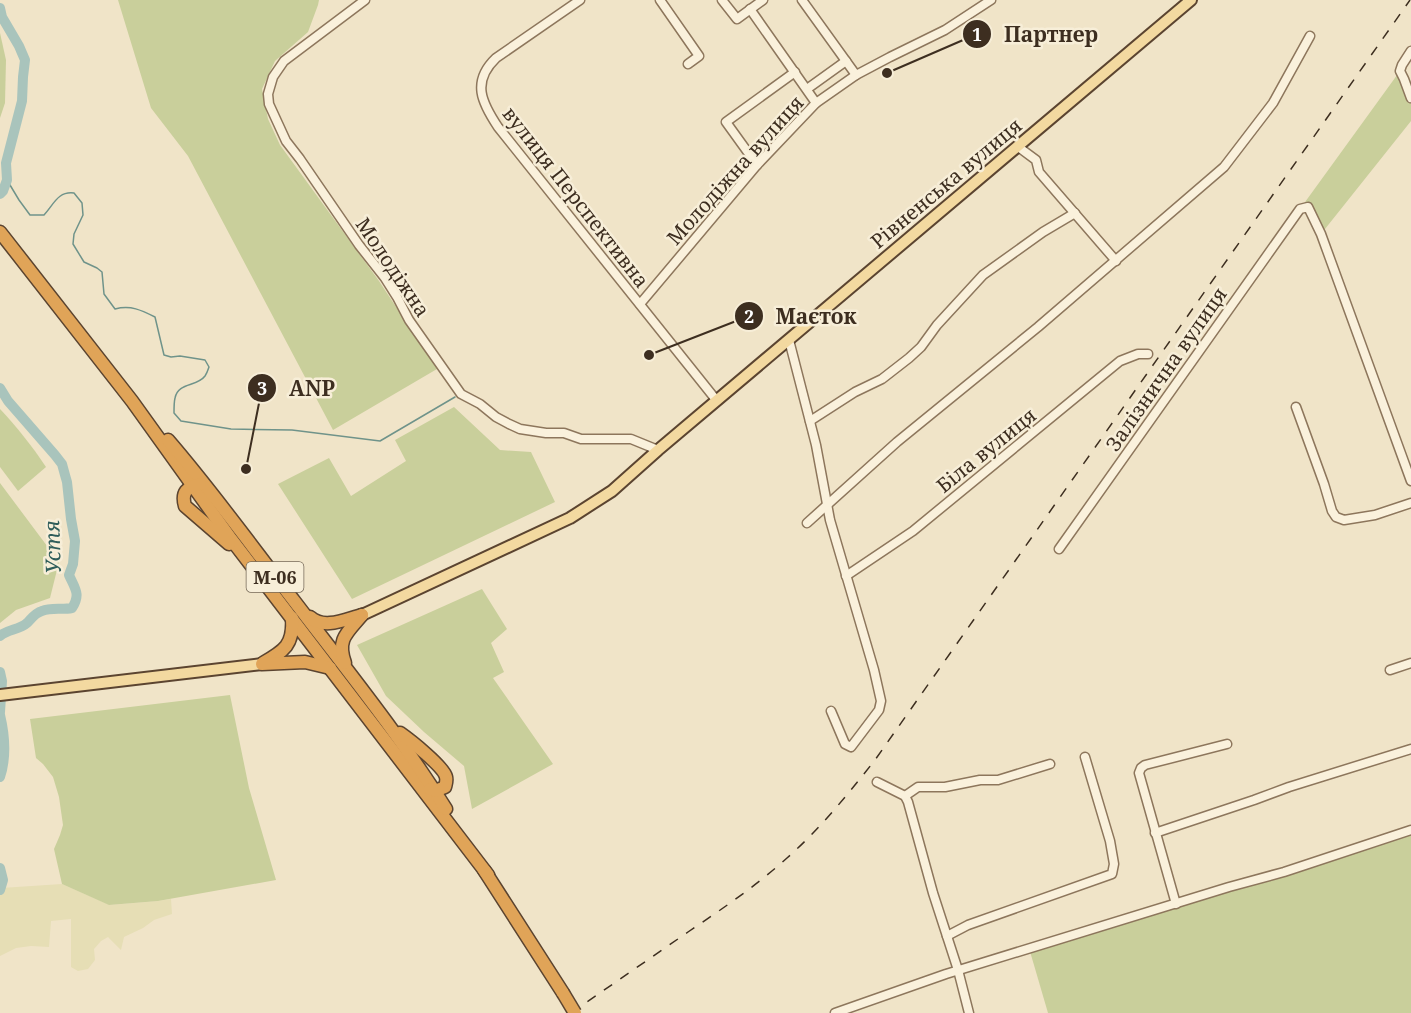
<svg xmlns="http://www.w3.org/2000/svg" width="1411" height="1013" font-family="'Noto Serif',serif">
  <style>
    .farmland { fill: #e6deb5 }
    .green { fill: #c9cf9b }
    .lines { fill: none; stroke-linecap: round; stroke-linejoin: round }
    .stream { stroke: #6f938a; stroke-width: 1.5 }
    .river { stroke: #a9c4bc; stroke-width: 10 }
    .minor-casing { stroke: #8d765c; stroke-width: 11 }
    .major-casing { stroke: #5b4430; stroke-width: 14 }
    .highway-casing { stroke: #5b4430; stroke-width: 15 }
    .minor { stroke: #faf1dc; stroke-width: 8 }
    .major { stroke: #f3d9a0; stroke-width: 10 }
    .highway { stroke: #e0a458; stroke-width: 12 }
    .rail { stroke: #3d2e20; stroke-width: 1.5; stroke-dasharray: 10 10; stroke-linecap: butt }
    .highway-bridge-casing { stroke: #5b4430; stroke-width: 15; stroke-linecap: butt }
    .highway-bridge { stroke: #e0a458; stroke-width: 12 }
    .labels { text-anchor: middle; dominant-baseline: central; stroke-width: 5; stroke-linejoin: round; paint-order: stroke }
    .shield { fill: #f7eed8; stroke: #756857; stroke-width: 1.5 }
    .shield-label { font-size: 18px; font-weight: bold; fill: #3d2e20 }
    .street-label { font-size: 20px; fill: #3d2e20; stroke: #f7eed8 }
    .water-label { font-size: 21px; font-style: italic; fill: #2f5d5a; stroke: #f7eed8 }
    .leader { fill: none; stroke: #3d2e20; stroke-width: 2 }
    .callout-dot { fill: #3d2e20; stroke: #f7eed8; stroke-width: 2 }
    .mark-label { font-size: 18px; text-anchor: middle; font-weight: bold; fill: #fff }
    .callout-label { font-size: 21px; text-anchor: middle; font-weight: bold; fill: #3d2e20; stroke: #f7eed8; stroke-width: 5; stroke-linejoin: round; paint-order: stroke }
  </style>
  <rect width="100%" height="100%" fill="#f0e4c8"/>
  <path class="farmland" d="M62,884L110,905L158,901L171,899L172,914L154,920L143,928L124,937L121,950L108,937L101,941L94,949L95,960L88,969L78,971L71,967V919L51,921L49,947L31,946L16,948L0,956V890L1,888Z"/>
  <g class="green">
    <path d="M118,0H319L318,5L308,32L275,61L262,89L268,119L280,145L379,281L437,369L333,430L188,156L151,108Z"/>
    <path d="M0,33L6,60L5,103L0,118Z"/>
    <path d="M1400,71L1411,98V121L1321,234L1308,208L1300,209Z"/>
    <path d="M454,407L500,450L531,452L555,502L352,599L278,484L329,458L351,496L406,461L395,440Z"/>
    <path d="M0,409C17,427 32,446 46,467L18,491L0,467Z"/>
    <path d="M0,483L59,562L50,598L16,610L0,623Z"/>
    <path d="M482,589L507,629L491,643L504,672L493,678L553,764L472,809L464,766L424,732L386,696L357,645Z"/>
    <path d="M230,695L249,788L276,880L158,901L109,905L62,884L54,849L60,835L63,825L59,797L53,777L43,764L36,758L30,719Z"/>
    <path d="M1411,830V1013H1048L1029,948Z"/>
  </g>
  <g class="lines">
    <path class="stream" d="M7,180L19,200L30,215H44C54,204 58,191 74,193L82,203L83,215L74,234L73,244L84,262L97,268L102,272L104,294L115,309C131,305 141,310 155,317L164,355L171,357L180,356L205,360L209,367C208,370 207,373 205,376C197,387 178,382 175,398C174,402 174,408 174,413L181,421L231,429L292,430L380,441L455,397"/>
    <g class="river">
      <path d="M0,8L2,17L19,46L25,60L23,77L22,101L6,163L7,180L3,191L0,194"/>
      <path d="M0,388L8,401L55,455L62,464L65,475L67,482L71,519L75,541L73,564L69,575C75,589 81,594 72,608C62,610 51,607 42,611C35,613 32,618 27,623C19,630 8,629 0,636"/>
      <path d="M0,672L2,681L0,712"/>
      <path d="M0,715C5,736 7,756 0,777"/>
      <path d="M0,868L3,880L0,890"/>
    </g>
    <defs>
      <g id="minor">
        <path d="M365,0L284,61L273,77L268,94L269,104L286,141L300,159L359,245L385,278L397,297L409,320L461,394L480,404L496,417L509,424L520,429L546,433H564L581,439H631L658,450"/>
        <path d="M580,0L496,58C471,82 482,103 498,127L717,401"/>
        <path d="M660,0L699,56L688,64"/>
        <path d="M722,0L737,19L763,0"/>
        <path d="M802,0L856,75"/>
        <path d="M750,9L816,103"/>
        <path d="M1411,51L1402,65L1400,71L1404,79L1411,98"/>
        <path d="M807,89L846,61"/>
        <path d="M1017,146L1036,160L1039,172L1116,261"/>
        <path d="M757,165L726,122L795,72"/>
        <path d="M640,304L757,165L816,103L856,75L890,57L945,30L991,0"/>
        <path d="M789,340L816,445L830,520L874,670L881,701L879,710L851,747L845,744L831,711"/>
        <path d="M1296,407L1324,484L1332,511L1336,517L1344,520L1375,515L1411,503"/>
        <path d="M810,421L855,392L882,379L909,358L921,347L937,325L983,275L1043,232L1075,213"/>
        <path d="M807,523L897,442L1038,327L1224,167L1273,103L1310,36"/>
        <path d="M1059,549L1300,209L1308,207L1321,234L1411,481"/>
        <path d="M846,576L913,531L1120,361L1138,354H1148"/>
        <path d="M1390,670L1411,663"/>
        <path d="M877,782L905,796L908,802L933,893L958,970L969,1013"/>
        <path d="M905,796L918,787H945L980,780H998L1050,764"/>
        <path d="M1155,833L1254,800L1289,787L1411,749"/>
        <path d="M1176,904L1139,773L1141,768L1145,765L1227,744"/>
        <path d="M947,936L968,925L1112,874L1114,864L1110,841L1085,757"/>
        <path d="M835,1013L946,974L1229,887L1284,872L1411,830"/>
      </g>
      <g id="major">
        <path d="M362,615L570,518L612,491L658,450L1191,0"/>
        <path d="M0,695L262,664"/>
      </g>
      <g id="highway">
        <path d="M0,232L132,401L231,539L488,875"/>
        <path d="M168,440C213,492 253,548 295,602C347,670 401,737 446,809"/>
        <path d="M200,484C187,487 181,492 185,506L229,544"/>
        <path d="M310,617C324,630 346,619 362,615"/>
        <path d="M263,663C284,651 294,645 292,618"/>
        <path d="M345,663C336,639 348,632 362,615"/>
        <path d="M262,664L305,662L330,668"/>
        <path d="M400,733C410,740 444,767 446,777C447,781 446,783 445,787L435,791L430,789"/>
        <path d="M484,870L563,993"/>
      </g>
    </defs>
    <use href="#minor" class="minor-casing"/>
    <use href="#major" class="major-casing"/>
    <use href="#highway" class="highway-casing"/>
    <use href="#minor" class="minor"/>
    <use href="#major" class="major"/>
    <use href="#highway" class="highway"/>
    <path class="rail" d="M571,1013C610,986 649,959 688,932C722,909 756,886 787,858C820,829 848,794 875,760L1410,0"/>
    <defs>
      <path id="highway-bridge" d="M563,993L575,1013"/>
    </defs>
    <use href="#highway-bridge" class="highway-bridge-casing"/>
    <use href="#highway-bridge" class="highway-bridge"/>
  </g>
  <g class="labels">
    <rect class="shield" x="246.5" y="562" width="57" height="30" rx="4.5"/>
    <g class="shield-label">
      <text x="275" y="577">М-06</text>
    </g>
    <g class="street-label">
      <text transform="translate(735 170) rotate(-48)">Молодіжна вулиця</text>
      <text transform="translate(946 183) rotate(-40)">Рівненська вулиця</text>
      <text transform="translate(576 197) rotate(52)">вулиця Перспективна</text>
      <text transform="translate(393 267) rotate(56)">Молодіжна</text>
      <text transform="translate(1166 369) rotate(-55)">Залізнична вулиця</text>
      <text transform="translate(986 450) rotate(-39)">Біла вулиця</text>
    </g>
    <g class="water-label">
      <text transform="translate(52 547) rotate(-92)">Устя</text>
    </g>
  </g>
  <path class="leader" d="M887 73L977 34M649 355L749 316M246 469L262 388"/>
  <g class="callout-dot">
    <circle cx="887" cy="73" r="6"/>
    <circle cx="649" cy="355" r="6"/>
    <circle cx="246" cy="469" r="6"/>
    <circle cx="977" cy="34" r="15"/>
    <circle cx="749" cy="316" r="15"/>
    <circle cx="262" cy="388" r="15"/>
  </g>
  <g class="mark-label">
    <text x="977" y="41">1</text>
    <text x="749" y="323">2</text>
    <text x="262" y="395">3</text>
  </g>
  <g class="callout-label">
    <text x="1051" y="42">Партнер</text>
    <text x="816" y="324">Маєток</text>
    <text x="312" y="396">ANP</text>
  </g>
</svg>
